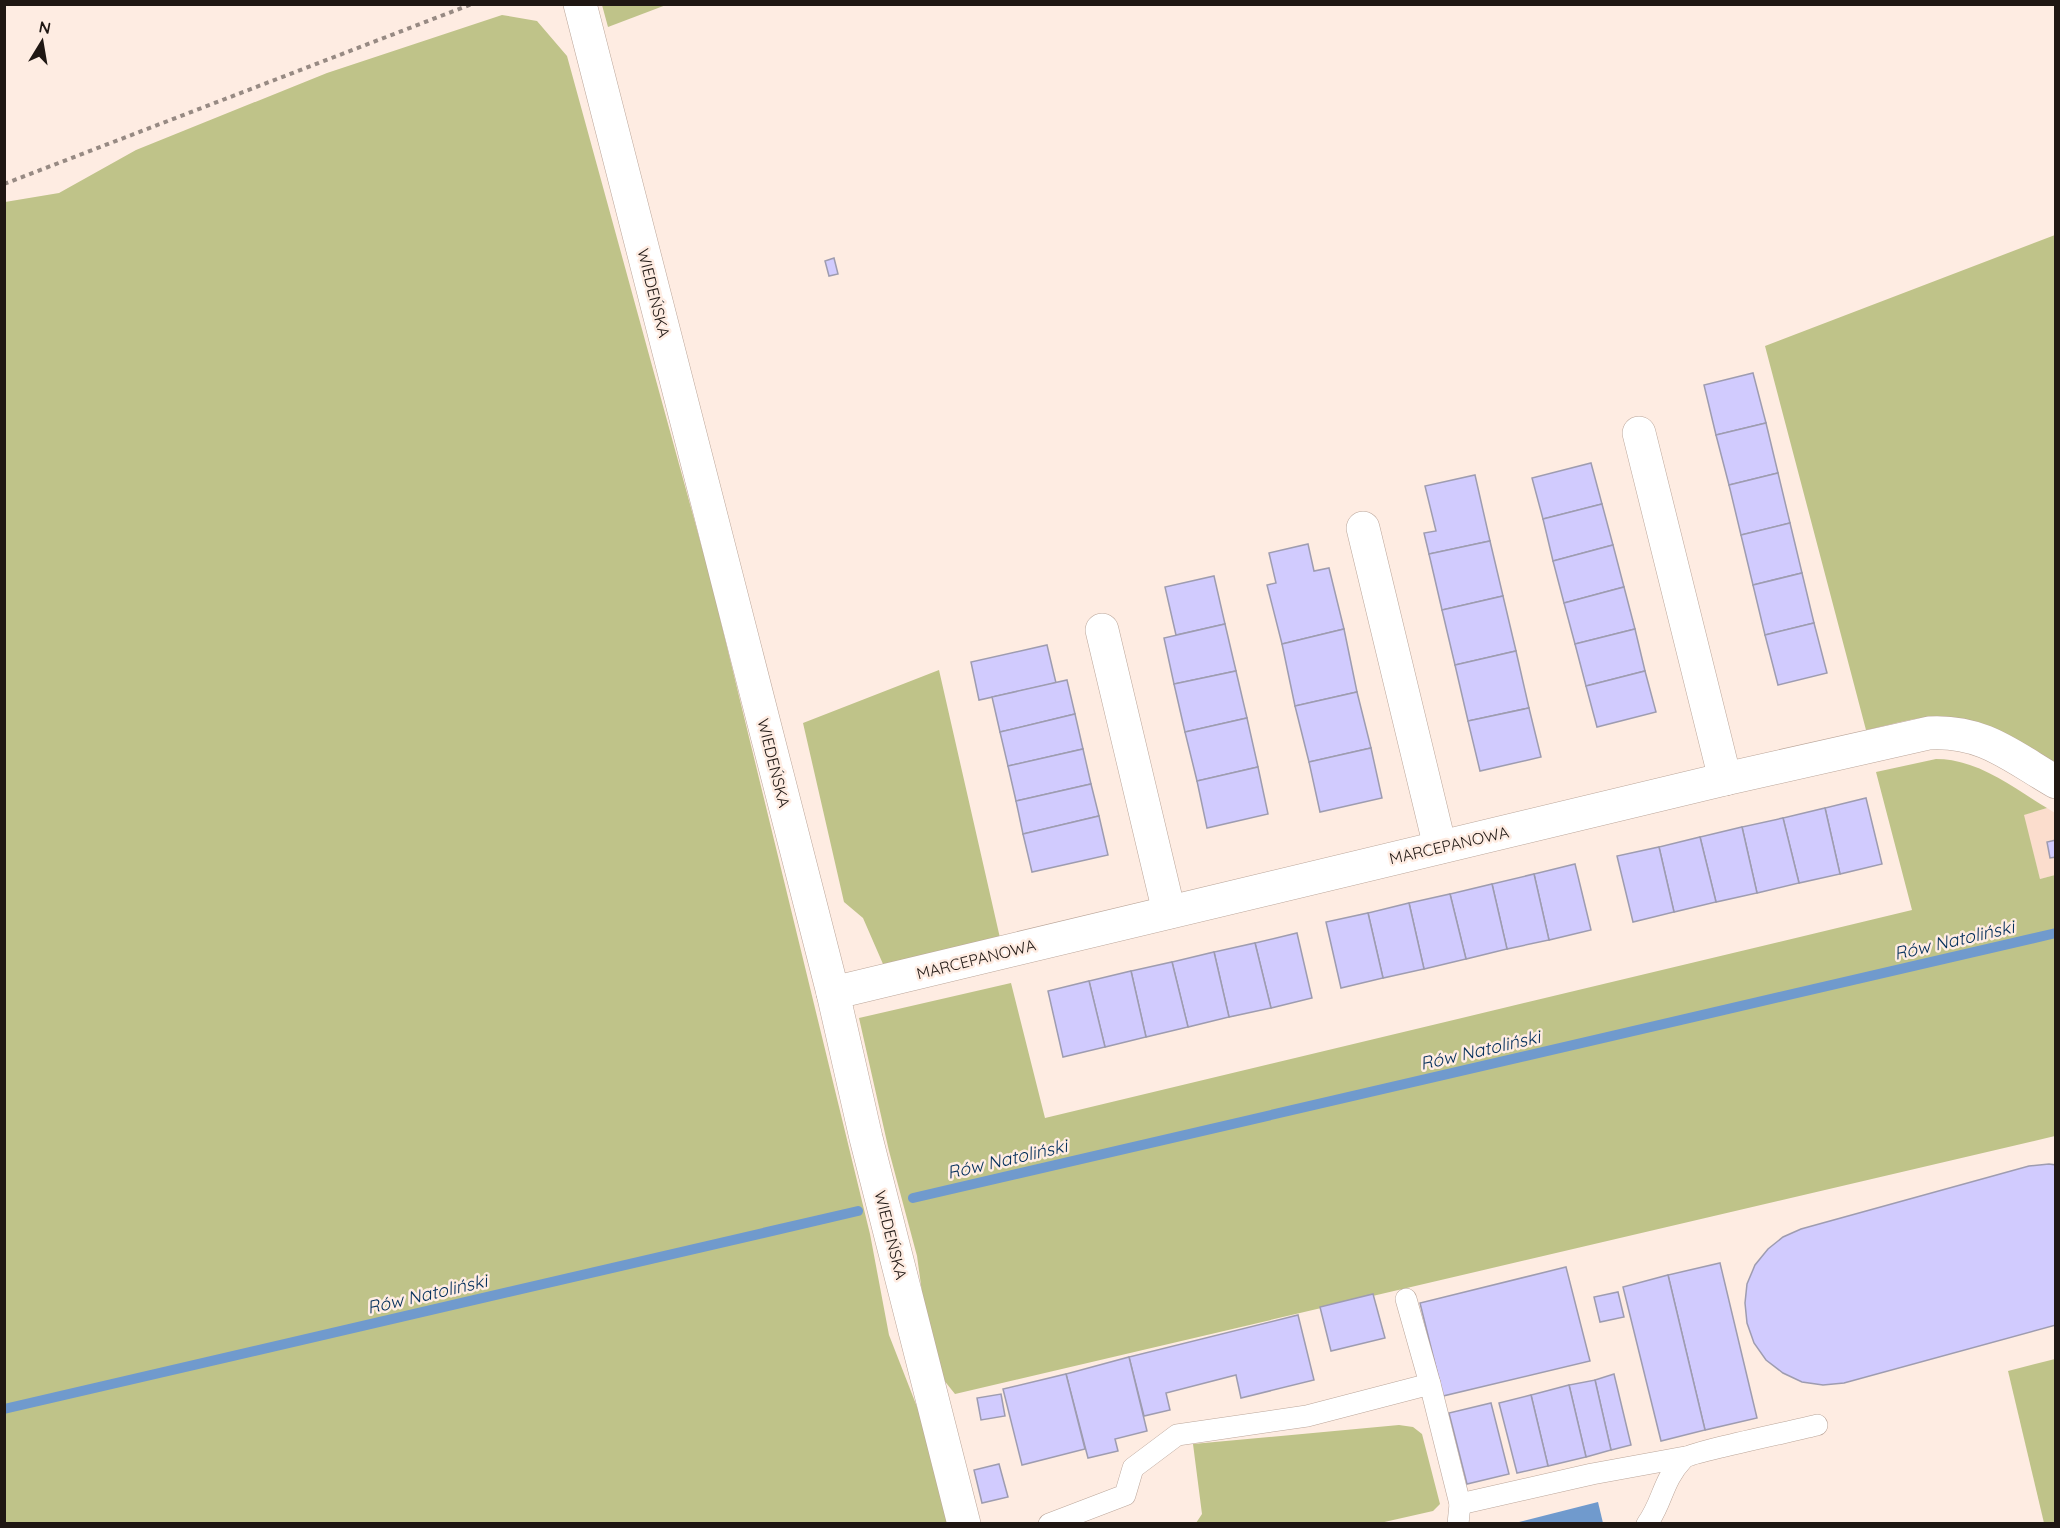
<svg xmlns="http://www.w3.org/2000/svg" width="2060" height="1528" font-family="Quicksand,sans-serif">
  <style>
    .built { fill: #fbddcd }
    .green { fill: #bfc389 }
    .water { fill: #709acd }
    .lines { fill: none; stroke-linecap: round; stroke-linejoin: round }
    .stream { stroke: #709acd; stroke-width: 10 }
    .building { fill: #d1cbfe; stroke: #9e9cb0; stroke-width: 1.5 }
    .lane-casing { stroke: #bba69a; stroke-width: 22 }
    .street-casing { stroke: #bba69a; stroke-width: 34 }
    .path { stroke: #978a83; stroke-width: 4; stroke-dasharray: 4.5 4.5; stroke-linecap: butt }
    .lane { stroke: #fff; stroke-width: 21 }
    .street { stroke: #fff; stroke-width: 33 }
    .labels { text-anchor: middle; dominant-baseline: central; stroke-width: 5; stroke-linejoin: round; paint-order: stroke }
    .street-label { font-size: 16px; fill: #1f1713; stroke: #feece2 }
    .water-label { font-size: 18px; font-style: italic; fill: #002d5a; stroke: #feece2 }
  </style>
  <rect width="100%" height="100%" fill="#feece2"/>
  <path class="built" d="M2047,808L2055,813V875L2040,879L2023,815Z"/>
  <g class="green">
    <path d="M602,5V4L666,5L608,27Z"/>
    <path d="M502,15L537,21L567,56L710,577L870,1234L889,1335L919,1412L949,1523L5,1524V202L59,193L136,150L327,73Z"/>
    <path d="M2055,235V765C2016,741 1977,712 1929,717C1908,719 1886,726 1866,730L1765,346Z"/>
    <path d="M939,670L1000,938L883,964L863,918L844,902L803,723Z"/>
    <path d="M1936,759C1978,759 2012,787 2047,808L2024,815L2040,879L2055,875V1136L955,1394L943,1379L925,1314L917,1256L889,1151L859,1018L1011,983L1045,1118L1912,910L1876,772Z"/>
    <path d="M2055,1359V1523H2044L2008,1371Z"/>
    <path d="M1399,1425L1413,1427L1422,1434L1440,1504L1433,1511L1380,1523H1196L1202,1514L1193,1444Z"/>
  </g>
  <path class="water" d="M1598,1502L1603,1523H1515Z"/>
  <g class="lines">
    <g class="stream">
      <path d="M913,1198L2056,933"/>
      <path d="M4,1409L858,1211"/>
    </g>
  </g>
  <g class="building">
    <path d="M834,258L838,274L829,276L825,261Z"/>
    <path d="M1753,373L1766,423L1716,435L1704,385Z"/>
    <path d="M1766,423L1778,473L1729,485L1716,435Z"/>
    <path d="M1591,463L1602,504L1543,519L1532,478Z"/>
    <path d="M1778,473L1790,523L1741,535L1729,485Z"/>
    <path d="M1475,475L1490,541L1429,554L1424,533L1436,531L1425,486Z"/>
    <path d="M1602,504L1613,545L1553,561L1543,519Z"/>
    <path d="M1790,523L1802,573L1753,585L1741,535Z"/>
    <path d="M1490,541L1503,596L1442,610L1429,554Z"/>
    <path d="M1308,544L1314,571L1329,568L1344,629L1282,644L1267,585L1276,583L1269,553Z"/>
    <path d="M1613,545L1624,587L1564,603L1553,561Z"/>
    <path d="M1802,573L1814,623L1765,635L1753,585Z"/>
    <path d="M1214,576L1225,624L1176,635L1165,587Z"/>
    <path d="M1624,587L1635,629L1575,644L1564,603Z"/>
    <path d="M1503,596L1516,651L1455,665L1442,610Z"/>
    <path d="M1814,623L1827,673L1778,685L1765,635Z"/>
    <path d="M1225,624L1236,671L1174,684L1164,638Z"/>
    <path d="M1344,629L1357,692L1295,706L1282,644Z"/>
    <path d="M1635,629L1645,671L1586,686L1575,644Z"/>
    <path d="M1047,645L1056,683L979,700L971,662Z"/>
    <path d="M1516,651L1529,708L1468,721L1455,665Z"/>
    <path d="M1236,671L1247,718L1185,732L1174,684Z"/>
    <path d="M1645,671L1656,712L1597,727L1586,686Z"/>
    <path d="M1067,680L1075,714L1000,732L992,697Z"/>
    <path d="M1357,692L1371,748L1309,762L1295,706Z"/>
    <path d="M1529,708L1541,757L1480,771L1468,721Z"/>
    <path d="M1075,714L1083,749L1008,766L1000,732Z"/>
    <path d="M1247,718L1258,767L1197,781L1185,732Z"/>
    <path d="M1371,748L1382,798L1320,812L1309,762Z"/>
    <path d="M1083,749L1091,784L1016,801L1008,766Z"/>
    <path d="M1258,767L1268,814L1207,828L1197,781Z"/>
    <path d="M1091,784L1099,816L1023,834L1016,801Z"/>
    <path d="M1866,798L1882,864L1840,874L1825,808Z"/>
    <path d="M1825,808L1840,874L1799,883L1783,818Z"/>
    <path d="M1099,816L1108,855L1032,872L1023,834Z"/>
    <path d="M1783,818L1799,883L1757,893L1742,827Z"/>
    <path d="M1742,827L1757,893L1716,902L1700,837Z"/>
    <path d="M1700,837L1716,902L1674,912L1659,847Z"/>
    <path d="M2056,840V857L2050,858L2047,842Z"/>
    <path d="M1659,847L1674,912L1633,922L1617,856Z"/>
    <path d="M1575,864L1591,930L1549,940L1534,874Z"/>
    <path d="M1534,874L1549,940L1507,949L1492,884Z"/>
    <path d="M1492,884L1507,949L1466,959L1450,894Z"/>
    <path d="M1450,894L1466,959L1424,969L1409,903Z"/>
    <path d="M1409,903L1424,969L1383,978L1368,913Z"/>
    <path d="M1368,913L1383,978L1341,988L1326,922Z"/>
    <path d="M1297,933L1312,998L1271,1008L1255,943Z"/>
    <path d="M1255,943L1271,1008L1229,1017L1214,952Z"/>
    <path d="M1214,952L1229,1017L1188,1027L1172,962Z"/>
    <path d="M1172,962L1188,1027L1146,1037L1131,971Z"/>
    <path d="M1131,971L1146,1037L1105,1047L1089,981Z"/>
    <path d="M1089,981L1105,1047L1063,1057L1048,991Z"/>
    <path d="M2049,1164L2056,1165V1325L1844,1383L1823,1385L1802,1382L1783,1373L1766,1360L1754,1343L1747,1323L1745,1303L1747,1284L1755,1265L1768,1249L1783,1237L1801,1229L2029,1166Z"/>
    <path d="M1720,1263L1757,1418L1705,1430L1668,1275Z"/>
    <path d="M1566,1267L1590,1361L1443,1396L1420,1303Z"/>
    <path d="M1668,1275L1705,1430L1661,1441L1623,1287Z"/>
    <path d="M1618,1292L1624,1317L1600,1322L1594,1297Z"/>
    <path d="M1373,1294L1385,1338L1331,1351L1320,1307Z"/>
    <path d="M1298,1315L1314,1380L1241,1398L1236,1375L1166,1393L1170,1410L1144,1416L1129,1357Z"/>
    <path d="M1129,1357L1147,1431L1115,1439L1118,1451L1088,1458L1066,1374Z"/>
    <path d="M1066,1374L1085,1449L1022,1465L1003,1389Z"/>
    <path d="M1614,1374L1631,1445L1611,1450L1595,1380Z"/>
    <path d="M1595,1380L1611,1450L1586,1457L1569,1385Z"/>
    <path d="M1569,1385L1586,1457L1548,1466L1531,1395Z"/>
    <path d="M1001,1394L1005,1416L981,1420L977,1398Z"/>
    <path d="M1531,1395L1548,1466L1517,1473L1499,1403Z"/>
    <path d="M1491,1403L1509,1474L1467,1484L1449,1413Z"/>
    <path d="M999,1464L1008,1497L982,1503L974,1470Z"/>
  </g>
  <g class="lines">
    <defs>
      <g id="lane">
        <path d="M1406,1299L1430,1384"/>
        <path d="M1460,1504L1592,1474L1685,1457"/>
        <path d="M1049,1524L1125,1495L1133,1468L1177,1435L1307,1416L1430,1384L1460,1504L1458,1524"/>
        <path d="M1647,1524C1663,1502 1662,1481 1683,1459C1690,1452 1799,1430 1817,1425"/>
      </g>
      <g id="street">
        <path d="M580,4L833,993L866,1138L964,1524"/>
        <path d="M1639,433L1725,779"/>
        <path d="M1363,528L1440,847"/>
        <path d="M1102,630L1169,912"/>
        <path d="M833,993L1725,779L1929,733C1983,730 2011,756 2056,782"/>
      </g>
    </defs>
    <use href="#lane" class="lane-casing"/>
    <use href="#street" class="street-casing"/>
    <path class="path" d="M4,184L472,4"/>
    <use href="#lane" class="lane"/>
    <use href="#street" class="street"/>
  </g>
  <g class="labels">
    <g class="street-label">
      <text transform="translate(654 293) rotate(76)">WIEDEŃSKA</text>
      <text transform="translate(774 763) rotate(76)">WIEDEŃSKA</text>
      <text transform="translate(1449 845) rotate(-13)">MARCEPANOWA</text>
      <text transform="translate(976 959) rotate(-14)">MARCEPANOWA</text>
      <text transform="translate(891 1235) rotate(76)">WIEDEŃSKA</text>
    </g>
    <g class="water-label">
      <text transform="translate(1954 940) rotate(-13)">Rów Natoliński</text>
      <text transform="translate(1480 1050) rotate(-13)">Rów Natoliński</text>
      <text transform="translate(1007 1159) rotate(-13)">Rów Natoliński</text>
      <text transform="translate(427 1294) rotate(-13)">Rów Natoliński</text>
    </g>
  </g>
  <rect width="2060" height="1528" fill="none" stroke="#1f1713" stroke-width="12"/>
  <g transform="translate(42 42) rotate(11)" stroke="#feece2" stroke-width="4.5" paint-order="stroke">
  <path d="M0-4.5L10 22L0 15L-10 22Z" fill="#1f1713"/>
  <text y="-9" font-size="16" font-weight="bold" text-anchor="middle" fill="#1f1713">N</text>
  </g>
</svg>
